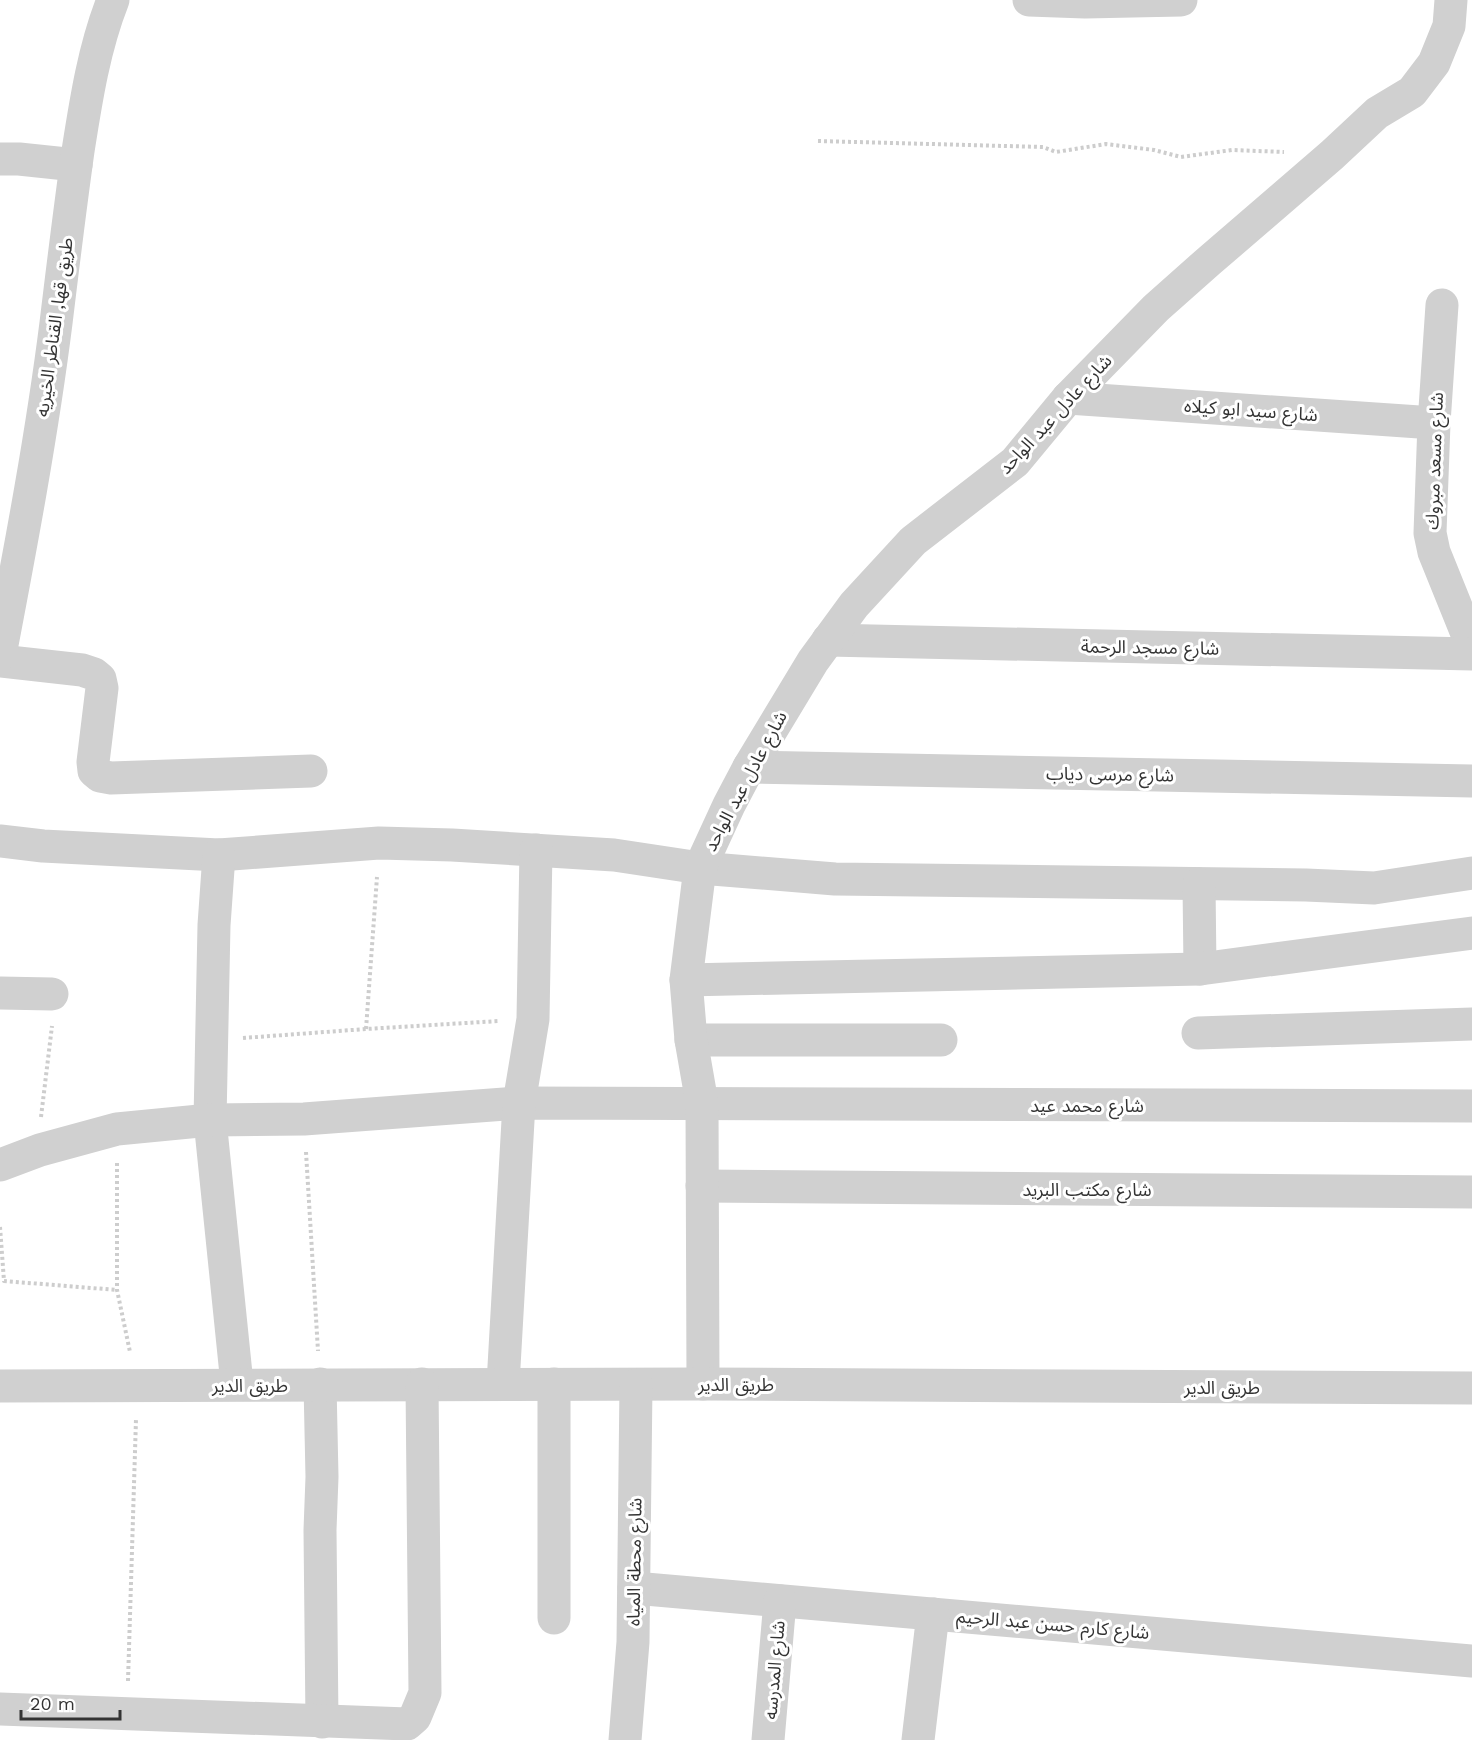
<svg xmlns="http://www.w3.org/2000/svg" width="1472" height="1740" font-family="'Work Sans','Noto Sans Arabic',sans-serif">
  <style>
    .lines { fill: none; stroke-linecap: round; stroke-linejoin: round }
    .path { stroke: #cdcdcd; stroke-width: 4; stroke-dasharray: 3 3; stroke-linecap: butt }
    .minor { stroke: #d0d0d0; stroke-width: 33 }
    .tertiary { stroke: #d0d0d0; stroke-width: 33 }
    .labels { text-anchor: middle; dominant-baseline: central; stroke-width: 6; stroke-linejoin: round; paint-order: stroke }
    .street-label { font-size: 18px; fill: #333; stroke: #fff }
  </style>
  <rect width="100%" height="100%" fill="#fff"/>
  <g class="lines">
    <g class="path">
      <path d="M818,141L1043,147L1056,152L1106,144L1154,150L1181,157L1232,150L1284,152"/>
      <path d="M366,1029L377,877"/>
      <path d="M243,1038L366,1029L499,1021"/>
      <path d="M41,1117L52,1026"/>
      <path d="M306,1152L318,1351"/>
      <path d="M117,1163V1290L130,1352"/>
      <path d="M0,1227L4,1281L117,1290"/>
      <path d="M128,1681L136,1419"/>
    </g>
    <g class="minor">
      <path d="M1029,0L1085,2L1181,0"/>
      <path d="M0,159H19L76,165"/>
      <path d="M1442,305L1434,423L1430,533L1434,552L1472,646"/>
      <path d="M1068,398L1434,423"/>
      <path d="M828,640L1472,654"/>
      <path d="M0,661L82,670L94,674L100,679L102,688L93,762L94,771L100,776L111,778L311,771"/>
      <path d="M749,767L1472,781"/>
      <path d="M0,841L43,846L219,855L379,843L452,845L614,855L700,868L835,879L1306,885L1374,888L1472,873"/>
      <path d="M219,855L214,925L210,1120L237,1384"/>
      <path d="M1199,884L1200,969"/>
      <path d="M686,980L1200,969L1472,933"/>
      <path d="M0,993L52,994"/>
      <path d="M1198,1033L1472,1024"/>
      <path d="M691,1040H941"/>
      <path d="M0,1165L40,1150L117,1129L210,1120L304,1119L519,1103L1472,1106"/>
      <path d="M702,1186L1472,1192"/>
      <path d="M320,1384L322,1477L320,1530L322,1722"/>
      <path d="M503,1384L519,1103L533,1019L536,850"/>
      <path d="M703,1384L702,1103L691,1040L686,980L700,868L729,805L749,767L813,661L854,605L913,541L1015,462L1068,398L1156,308L1209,261L1332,155L1377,113L1412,92L1434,63L1449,26L1451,0"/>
      <path d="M0,1386L703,1384L1472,1388"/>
      <path d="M634,1588L1472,1661"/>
      <path d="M554,1618V1384"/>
      <path d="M0,1709L407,1724L415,1717L425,1693L422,1384"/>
      <path d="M625,1740L633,1642L636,1385"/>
      <path d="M768,1740L780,1601"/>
      <path d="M918,1740L933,1614"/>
    </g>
    <path class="tertiary" d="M0,655C21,545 42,434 56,323C63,265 70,208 78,151C86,100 94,48 113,0"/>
  </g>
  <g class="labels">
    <g class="street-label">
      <text transform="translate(54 327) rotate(-82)">طريق قها, القناطر الخيريه</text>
      <text transform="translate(1251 410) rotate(4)">شارع سيد ابو كيلاه</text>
      <text transform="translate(1055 414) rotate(-47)">شارع عادل عبد الواحد</text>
      <text transform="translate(1434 461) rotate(-88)">شارع مسعد مبروك</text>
      <text transform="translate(1150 647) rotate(1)">شارع مسجد الرحمة</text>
      <text transform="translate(1110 774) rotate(1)">شارع مرسى دياب</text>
      <text transform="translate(745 781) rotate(-62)">شارع عادل عبد الواحد</text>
      <text x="1087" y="1105">شارع محمد عيد</text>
      <text x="1087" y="1189">شارع مكتب البريد</text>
      <text x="736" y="1384">طريق الدير</text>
      <text x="250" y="1385">طريق الدير</text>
      <text x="1222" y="1387">طريق الدير</text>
      <text transform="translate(634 1562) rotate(-89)">شارع محطة المياه</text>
      <text transform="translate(1053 1624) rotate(5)">شارع كارم حسن عبد الرحيم</text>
      <text transform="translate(774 1670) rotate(-85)">شارع المدرسه</text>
    </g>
  </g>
  <path d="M21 1710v9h99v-9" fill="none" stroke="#333333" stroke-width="3"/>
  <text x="30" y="1710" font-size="18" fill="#333333" stroke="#ffffff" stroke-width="4.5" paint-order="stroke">20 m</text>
</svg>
